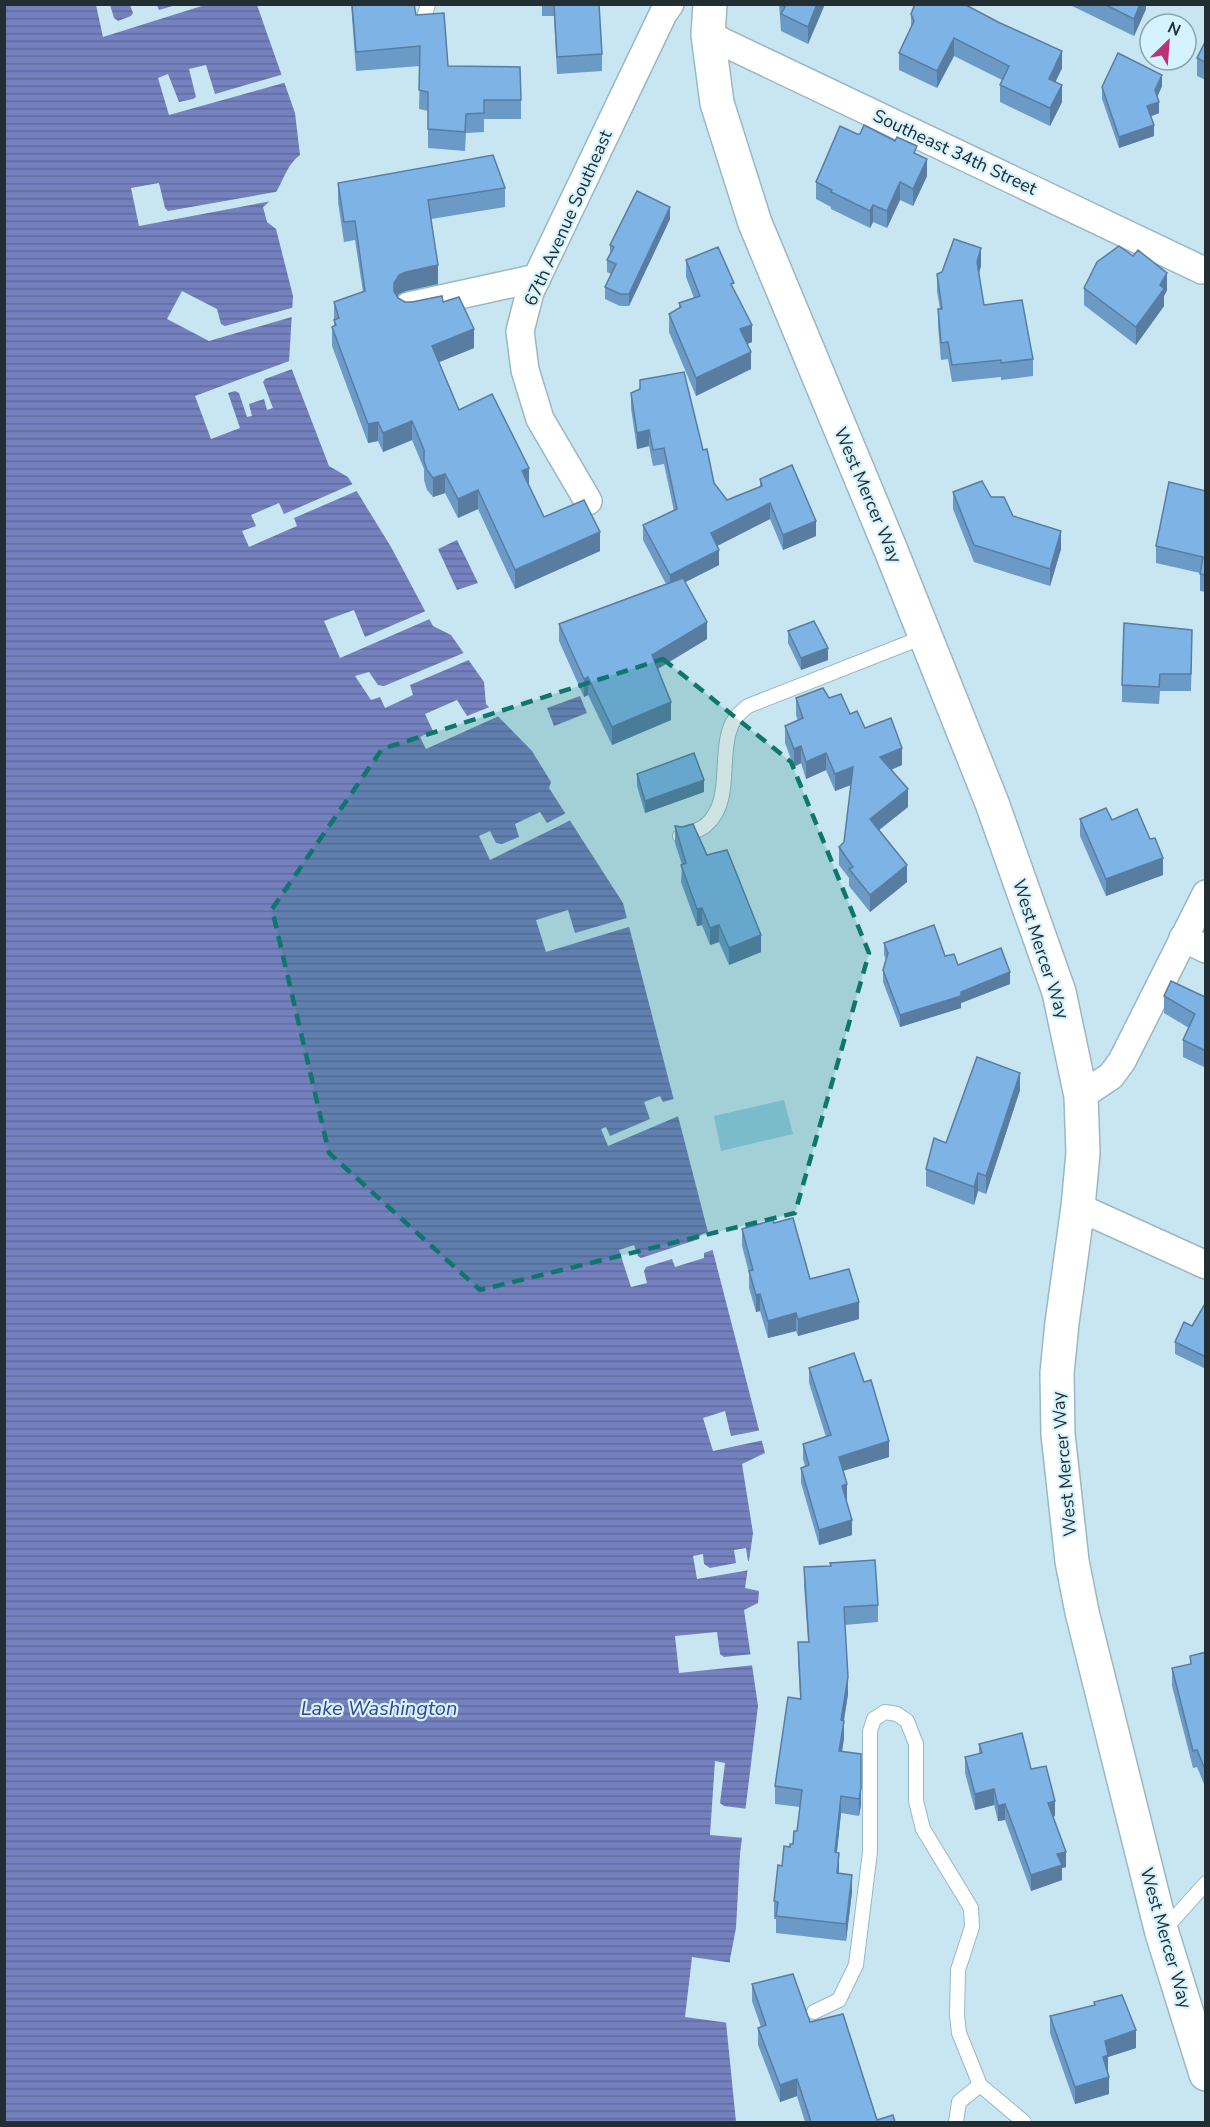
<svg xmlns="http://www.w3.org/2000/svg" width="1210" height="2127" font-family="'Nunito Sans',sans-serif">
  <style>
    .pitch { fill: #97cee2 }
    .water { fill: url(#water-rules) }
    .pier { fill: #c7e6f1 }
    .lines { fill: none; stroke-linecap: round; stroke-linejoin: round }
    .lane-casing { stroke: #9ab8c3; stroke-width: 16 }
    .street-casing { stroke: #9ab8c3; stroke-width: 30 }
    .secondary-casing { stroke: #9ab8c3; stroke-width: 36 }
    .lane { stroke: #fff; stroke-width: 14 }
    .street { stroke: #fff; stroke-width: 27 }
    .secondary { stroke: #fff; stroke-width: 33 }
    .wall { fill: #6c9ac6 }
    .shaded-wall { fill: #587da1 }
    .building { fill: #7eb3e6; stroke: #587da1; stroke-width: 1.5 }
    .marked { fill: #0f766e; fill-opacity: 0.2; stroke: #0f766e; stroke-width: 4.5; stroke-dasharray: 12 8; stroke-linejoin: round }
    .labels { text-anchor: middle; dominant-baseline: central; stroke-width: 4.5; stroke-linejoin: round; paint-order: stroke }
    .street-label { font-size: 18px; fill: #222e32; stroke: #d4f3fe }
    .water-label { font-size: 20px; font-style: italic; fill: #3a438e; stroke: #d4f3fe }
  </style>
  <defs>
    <pattern id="water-rules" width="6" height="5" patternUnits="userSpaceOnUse" patternTransform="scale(1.5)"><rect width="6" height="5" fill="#7581be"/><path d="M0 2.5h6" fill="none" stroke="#606a9b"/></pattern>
  </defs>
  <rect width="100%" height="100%" fill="#c7e6f1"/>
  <path class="pitch" d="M784,1100L793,1134L721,1151L714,1116Z"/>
  <g class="water">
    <path d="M5,5H257L295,113L300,155C282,168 282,194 263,207L267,222L276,229L293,296L289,362L329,466L348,477L391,547L433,626L451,635L484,682L486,704L532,751L551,782L549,788L623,903L765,1453L742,1464L753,1533L745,1588L759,1591L758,1603L744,1610L758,1706L740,1854L736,1928L730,1959L726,2022L736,2122H5Z"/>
    <path d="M457,540L478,583L457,590L438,549Z"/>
    <path d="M580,696L587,713L554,726L547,708Z"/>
  </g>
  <g class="pier">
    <path d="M96,5H110L114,18L118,21L131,16L133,13L130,5H157L159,10L176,5H205L103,37Z"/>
    <path d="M206,65L215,94L284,74L287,82L169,115L158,78L168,74L179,102L193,99L196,97L189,69Z"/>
    <path d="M159,183L165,208L168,211L281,191L277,200L139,226L131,188Z"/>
    <path d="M182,291L217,309L221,324L225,326L295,307V316L209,341L167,319Z"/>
    <path d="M292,360L295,368L265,379L263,382L273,408L267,410L264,399L249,404L252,416L247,417L239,393L235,391L228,393L240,428L211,439L195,396Z"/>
    <path d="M355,483L359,490L294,518L297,526L249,547L242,531L256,526L251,515L279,503L284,514Z"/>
    <path d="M354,610L365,637L428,610L432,618L340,658L324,621Z"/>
    <path d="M466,652L471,659L410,685L413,695L385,708L380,697L371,700L355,676L369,672L378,685L384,686Z"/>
    <path d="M457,700L467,716L492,706L501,715L426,749L420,737L433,731L425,714Z"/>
    <path d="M540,812L547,823L568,812L573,819L490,860L479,836L490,831L496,843L502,844L519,837L515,824Z"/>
    <path d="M568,910L575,933L630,917L632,926L546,952L536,920Z"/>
    <path d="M660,1096L663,1102L677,1098L681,1115L608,1146L601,1129L606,1127L610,1136L650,1119L644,1102Z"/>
    <path d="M711,1231L715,1249L704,1253V1258L675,1267L672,1259L646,1267L644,1271L647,1283L631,1287L619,1250L634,1245L638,1256L641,1258L699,1239L700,1235Z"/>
    <path d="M725,1411L731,1436L762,1430L764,1440L713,1451L703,1418Z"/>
    <path d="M746,1548L748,1561L752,1560L750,1570L697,1579L693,1556L703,1554L704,1564L710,1568L736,1563L734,1550Z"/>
    <path d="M717,1632L720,1654L724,1657L753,1654L755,1665L679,1673L675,1636Z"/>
    <path d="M715,1761L725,1763L720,1803L724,1806L748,1809L745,1838L710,1835Z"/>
    <path d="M692,1957L733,1963L729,2023L685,2017Z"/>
  </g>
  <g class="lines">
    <defs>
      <g id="lane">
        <path d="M423,21L428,4"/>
        <path d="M680,836C688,833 700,831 706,825C732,803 720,760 729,732C732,720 739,713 748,706L926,636"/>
        <path d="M1163,1931L1206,1883"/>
        <path d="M814,2012L839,2000L856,1965L870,1852V1731L874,1719L885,1712L897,1714L907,1721L916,1744V1801L923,1829L971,1908L972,1927L958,1970L957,2015L959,2033L980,2085"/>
        <path d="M956,2122L959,2102L980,2085L1024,2122"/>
      </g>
      <g id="street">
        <path d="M708,35L1202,270"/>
        <path d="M409,306L537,278"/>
        <path d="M588,501L540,419L525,370L520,331L530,292L663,14L670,4"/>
        <path d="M1183,938L1206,949"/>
        <path d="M1081,1096L1111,1076L1122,1061L1206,894"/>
        <path d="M1078,1207L1206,1265"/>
      </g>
      <path id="secondary" d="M710,4L708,35L717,103L755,223L890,548L992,803L1059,992L1081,1096L1083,1153L1078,1207L1062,1323L1057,1373L1058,1434L1072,1561L1082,1612L1162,1933L1206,2074"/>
    </defs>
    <use href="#lane" class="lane-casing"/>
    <use href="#street" class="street-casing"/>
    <use href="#secondary" class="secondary-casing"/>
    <use href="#lane" class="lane"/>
    <use href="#street" class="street"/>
    <use href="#secondary" class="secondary"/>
  </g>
  <g class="wall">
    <path d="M351,4H414L416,15L448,66L521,100V119H484V132L466,133L465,151L428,148V111L419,109L420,66L356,71Z"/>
    <path d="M542,4H599L602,54V71L557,74L554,16H542Z"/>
    <path d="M779,4H825L808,44L781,31Z"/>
    <path d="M1068,4H1146V9L1134,36Z"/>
    <path d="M911,14L1062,68L1055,82L1062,102L1050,126L1000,102V85L1002,80L954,56L937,88L899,70V53L911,28Z"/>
    <path d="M1206,40V80L1197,76V58Z"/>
    <path d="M1162,86L1157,97L1159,113L1151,116L1154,136L1119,148L1102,99V87Z"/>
    <path d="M857,134L917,154L927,176L913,206L900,200L887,228L873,222L870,228L831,209V207L816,199V182Z"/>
    <path d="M338,183L505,188V207L431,219L438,284L406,291L399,294L397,297L405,302H443L474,348L439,362L459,410L529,486L544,517L600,551L515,589L478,509L458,518L445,493L433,497L427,490L424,480V469L412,440L383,452L378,441L368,443L332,346V327L334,326V302L363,292L355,240L344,242L338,202Z"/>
    <path d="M670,219L629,306H620L605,299V287L611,274L607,272V260L610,253V245Z"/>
    <path d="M686,260L734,290L752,342L747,344L751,369L696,396L669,332V314L679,308V303L694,298L686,277Z"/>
    <path d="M981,266L979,273L984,305L1033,359V376L1001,380V377L952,382L948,359L941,360L938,326V309H940L937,291V274Z"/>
    <path d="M1084,288L1167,290L1164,296V306L1136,345L1084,305Z"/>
    <path d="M631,393L703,450L714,483L727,500L760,487V479L816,536L783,550L770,519L717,546L719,565L685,582L707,639L658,669L671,720L612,745L588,695L584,697L559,641V624L666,584L643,540V525L674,511L664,464L653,466L649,446L637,449L631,408Z"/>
    <path d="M1206,491V592L1200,591V573L1156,563V546Z"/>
    <path d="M953,492L991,497L1013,516L1061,549L1050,586L974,562L953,509Z"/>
    <path d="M788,631L828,660L801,670L788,643Z"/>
    <path d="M1192,647L1191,691H1160L1159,704L1122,702V685Z"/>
    <path d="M796,698H829L850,714L865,728L902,765L891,770L908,807L879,830L907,882L870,912L849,886V878L839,865V847L844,842L851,785L835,791L826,770L806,779L801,763L794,767L785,743V726L798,721L796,715Z"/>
    <path d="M637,774L704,792L645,813L637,786Z"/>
    <path d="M1080,819L1112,820L1163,875L1106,896L1080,836Z"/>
    <path d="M675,826L707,855L761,952L729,965L719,942L710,945L702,925L697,926L681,882L682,865L675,843Z"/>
    <path d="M884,943L945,956L958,965L1010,984L961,1003V1008L900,1027L883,982V970L886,960L884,955Z"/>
    <path d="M1164,996L1205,997L1206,996V1068L1183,1057V1040L1189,1028L1164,1013Z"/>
    <path d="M1020,1090L986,1194L978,1191L974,1205L926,1186V1169L946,1143Z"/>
    <path d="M1206,1149V1165H1204V1153Z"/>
    <path d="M774,1223L810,1279L859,1319L798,1336L796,1331L768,1338L760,1311L756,1312L749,1288V1273L742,1246V1229Z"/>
    <path d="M1206,1302V1369L1175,1354V1342L1192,1326Z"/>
    <path d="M809,1368L889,1457L843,1471L847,1499L846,1500L852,1535L819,1545L801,1483V1468L805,1466L803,1459V1444L826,1437L809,1383Z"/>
    <path d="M830,1563L878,1605V1622L845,1625L848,1694L844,1721V1738L842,1752L861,1754V1805L859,1816L841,1813L837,1852L839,1873L852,1892L846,1941L776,1933V1919H774V1901L782,1866L790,1847L793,1844L797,1831L800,1807L775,1804V1786L800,1699L798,1660V1642H808L804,1585V1567L830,1566Z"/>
    <path d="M1206,1652L1204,1784L1197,1767L1193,1768L1172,1686V1668L1190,1665V1656Z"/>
    <path d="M979,1744L1031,1769L1055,1816L1053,1817L1066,1867L1062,1868V1880L1031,1891L1005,1820L998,1821L994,1805L975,1810L965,1773V1757L979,1754Z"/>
    <path d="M752,1984L810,2022L877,2120L895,2122H805L797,2096L780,2102L758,2045V2028L761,2027L752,2001Z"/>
    <path d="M1094,2002L1136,2048L1108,2057V2073L1109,2094L1075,2104L1050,2033V2016L1094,2006Z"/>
  </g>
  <g class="shaded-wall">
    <path d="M817,4H825L808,44V27Z"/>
    <path d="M1140,4H1146V9L1134,36V19Z"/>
    <path d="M954,38V56L937,88V71Z"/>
    <path d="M1062,51V68L1049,96V79Z"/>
    <path d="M1162,75V86L1155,102V90Z"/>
    <path d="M1062,85V102L1050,126V108Z"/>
    <path d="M1159,102V113L1147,118V106Z"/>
    <path d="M1154,125V136L1119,148V137Z"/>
    <path d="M927,159V176L913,206V189Z"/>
    <path d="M900,182V200L887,228V211Z"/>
    <path d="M873,205V222L870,228V211Z"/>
    <path d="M670,207V219L629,306V294Z"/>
    <path d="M981,248V266L977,280V262Z"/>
    <path d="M438,265V284L406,291L399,294L394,302V283L399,275L406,272Z"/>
    <path d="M1167,273V290L1164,296V306L1136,345V327Z"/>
    <path d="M752,325V342L740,347V329Z"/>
    <path d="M474,329V348L432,365V346Z"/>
    <path d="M751,352V369L696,396V378Z"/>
    <path d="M412,421V440L383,452V433Z"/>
    <path d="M378,422V441L368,443V424Z"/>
    <path d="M649,430V446L637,449V433Z"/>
    <path d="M529,468V487L522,471Z"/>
    <path d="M445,474V493L433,497V478Z"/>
    <path d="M478,490V509L458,518V499Z"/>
    <path d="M770,503V519L711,549V533Z"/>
    <path d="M816,521V536L783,550V535Z"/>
    <path d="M1061,531V549L1050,586V569Z"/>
    <path d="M600,532V551L515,589V570Z"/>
    <path d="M719,550V565L670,590V575Z"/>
    <path d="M707,622V639L652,672V655Z"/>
    <path d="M828,648V660L801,670V658Z"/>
    <path d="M588,677V695L584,697V679Z"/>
    <path d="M671,702V720L612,745V727Z"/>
    <path d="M801,746V763L794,767V749Z"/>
    <path d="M902,748V765L880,774V757Z"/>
    <path d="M826,753V770L806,779V762Z"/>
    <path d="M853,767V784L835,791V774Z"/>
    <path d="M704,780V792L645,813V801Z"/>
    <path d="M908,789V807L870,837V819Z"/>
    <path d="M1163,858V875L1106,896V879Z"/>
    <path d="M907,865V882L870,912V895Z"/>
    <path d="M702,908V925L697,926V909Z"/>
    <path d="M719,925V942L710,945V928Z"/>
    <path d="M761,935V952L729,965V948Z"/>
    <path d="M1010,972V984L961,1003V1008L900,1027V1015Z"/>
    <path d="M1020,1073V1090L986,1194V1176Z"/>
    <path d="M978,1173V1191L974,1205V1187Z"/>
    <path d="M760,1294V1311L756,1312V1295Z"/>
    <path d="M859,1302V1319L798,1336V1319Z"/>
    <path d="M796,1313V1331L768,1338V1321Z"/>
    <path d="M889,1441V1457L839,1472V1457Z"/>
    <path d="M847,1484V1499L842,1501V1486Z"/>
    <path d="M852,1520V1535L819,1545V1530Z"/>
    <path d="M848,1677V1694L841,1737V1720Z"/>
    <path d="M844,1721V1738L839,1769V1751Z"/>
    <rect x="1204" y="1767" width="2" height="17"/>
    <path d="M861,1788V1805L859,1816V1799Z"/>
    <path d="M994,1789V1805L975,1810V1794Z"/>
    <path d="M841,1796V1813L835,1869V1852Z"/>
    <path d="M1055,1801V1816L1048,1818V1803Z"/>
    <path d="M1005,1804V1820L998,1821V1806Z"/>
    <path d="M1066,1852V1867L1062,1868V1880L1031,1891V1875L1057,1854Z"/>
    <path d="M839,1853V1870L837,1890V1873Z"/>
    <path d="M852,1875V1892L846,1941V1924Z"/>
    <path d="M1136,2030V2048L1108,2057V2073L1103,2074L1105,2041Z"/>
    <path d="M1109,2077V2094L1075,2104V2087Z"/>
    <path d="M797,2079V2096L780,2102V2085Z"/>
  </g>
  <g class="building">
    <path d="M352,4H414L416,15L444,13L448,66L520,67L521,100H484V113L466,114L465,132L428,129V92L419,90L420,46L356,52Z"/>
    <path d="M554,4H599L602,54L557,57Z"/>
    <path d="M781,4H817L808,27L781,14L785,7Z"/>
    <path d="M915,4H964L998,22L1062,51L1049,79L1062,85L1050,108L1000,85L1009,66L954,38L937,71L899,53L914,21L911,14Z"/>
    <path d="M1104,4H1140L1134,19Z"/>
    <path d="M1206,40V63L1197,58Z"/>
    <path d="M1118,53L1162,75L1155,90L1159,102L1147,106L1154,125L1119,137L1102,87Z"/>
    <path d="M864,125L895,141L897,137L917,146L914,153L927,159L913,189L900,182L887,211L873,205L870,211L831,192L832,190L816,182L840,126L857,134H860Z"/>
    <path d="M493,155L505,188L428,200L438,265L406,272L399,275L394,283V291L398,298L405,302H412L442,296L443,302L459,297L474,329L432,346L459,410L492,394L529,468L522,471L544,517L584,500L600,532L515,570L478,490L458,499L445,474L433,478L427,470L424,461V450L412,421L383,433L378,422L368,424L332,327L336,325L334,320L339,318L334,302L365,291L355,221L344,222L338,183Z"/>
    <path d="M637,191L670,207L629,294H620L605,287L616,264L607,260L614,247L610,245Z"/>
    <path d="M954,239L981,248L977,262L984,305L1022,300L1033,359L1001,363V360L952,365L948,342L941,343L938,309H942L937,274L942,272Z"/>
    <path d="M1119,246L1133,256L1138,250L1167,273L1160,285L1164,289L1136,327L1084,288L1097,262Z"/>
    <path d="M718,247L734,283L731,284L752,325L740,329L751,352L696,378L669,314L681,307L679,303L700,296L686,260Z"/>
    <path d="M684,372L703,450L707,449L714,483L727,500L762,486L760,479L792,465L816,521L783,535L770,503L711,533L719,550L670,575L643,525L677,509L664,448L653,450L649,430L637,433L631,393L640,389V380Z"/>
    <path d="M982,481L991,497H1004L1013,516L1061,531L1050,569L974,545L953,492Z"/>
    <path d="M1169,482L1206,491V575L1200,574L1203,557L1156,546Z"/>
    <path d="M683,578L707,622L652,655L671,702L612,727L588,677L584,679L559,624Z"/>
    <path d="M814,621L828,648L801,658L788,631Z"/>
    <path d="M1124,623L1192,630L1191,674H1160L1159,687L1122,685Z"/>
    <path d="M823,688L829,698L841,694L850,714L857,711L865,728L891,718L902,748L880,757L908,789L870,819L907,865L870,895L849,869L853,867L839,847L844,842L853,767L835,774L826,753L806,762L801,746L794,749L785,726L803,718L796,698Z"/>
    <path d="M694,753L704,780L645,801L637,774Z"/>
    <path d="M1106,808L1112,820L1137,809L1150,839L1155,838L1163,858L1106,879L1080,819Z"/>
    <path d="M693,824L707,855L727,850L761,935L729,948L719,925L710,928L702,908L697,909L681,865L686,863L675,826L682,827Z"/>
    <path d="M934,925L945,956L954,954L958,965L1001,948L1010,972L961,992V996L900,1015L883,970L888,953L884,943Z"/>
    <path d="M1171,981L1205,997L1206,996V1051L1183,1040L1195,1014L1164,996Z"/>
    <path d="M977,1057L1020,1073L986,1176L978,1173L974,1187L926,1169L934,1138L946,1143Z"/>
    <path d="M793,1218L810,1279L849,1269L859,1302L798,1319L796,1313L768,1321L760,1294L756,1295L749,1271L753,1270L742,1229L773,1220L774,1223Z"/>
    <path d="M1206,1302V1357L1175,1342L1184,1322L1192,1326Z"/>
    <path d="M854,1353L864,1382L871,1380L889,1441L839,1457L847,1484L842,1486L852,1520L819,1530L801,1468L809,1465L803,1444L831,1435L809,1368Z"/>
    <path d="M875,1560L878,1605L844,1607L848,1677L841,1720L844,1721L839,1751L861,1754V1788L859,1799L841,1796L835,1852L839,1853L837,1873L852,1875L846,1924L776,1916L778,1902L774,1901L778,1865L782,1866L784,1846L790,1847V1844H793L794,1831H797L802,1790L775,1786L788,1697L801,1699L798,1642H809L804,1567L831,1566L830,1563Z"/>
    <path d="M1206,1652V1767H1204L1197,1750L1193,1751L1172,1668L1191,1664L1190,1656Z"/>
    <path d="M1022,1733L1031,1769L1046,1766L1055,1801L1048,1803L1066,1852L1057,1854L1062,1865L1031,1875L1005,1804L998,1806L994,1789L975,1794L965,1757L982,1753L979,1744Z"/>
    <path d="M793,1974L810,2022L843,2014L877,2120L893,2115L895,2122H811L797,2079L780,2085L758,2028L766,2025L752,1984Z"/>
    <path d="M1122,1995L1136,2030L1105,2041L1108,2055L1103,2057L1109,2077L1075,2087L1050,2016L1095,2005L1094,2002Z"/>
  </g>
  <path class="marked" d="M663,659L791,762L869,953L795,1213L480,1290L329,1153L272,909L382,749Z"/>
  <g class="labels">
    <g class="street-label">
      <text transform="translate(955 152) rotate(25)">Southeast 34th Street</text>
      <text transform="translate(568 218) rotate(-66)">67th Avenue Southeast</text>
      <text transform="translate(868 495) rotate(67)">West Mercer Way</text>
      <text transform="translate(1041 949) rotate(72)">West Mercer Way</text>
      <text transform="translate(1064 1464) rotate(-95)">West Mercer Way</text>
      <text transform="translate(1166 1938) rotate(74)">West Mercer Way</text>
    </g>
    <g class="water-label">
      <text x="379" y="1708">Lake Washington</text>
    </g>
  </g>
  <rect width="1210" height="2127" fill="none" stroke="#222e32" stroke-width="12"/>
  <g transform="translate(1168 42) rotate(25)"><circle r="28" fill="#d4f3fe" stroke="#8da4ac" stroke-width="1.5"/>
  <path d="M0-4.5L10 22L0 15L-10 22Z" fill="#b93376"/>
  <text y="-9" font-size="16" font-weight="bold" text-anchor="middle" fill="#222e32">N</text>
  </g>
</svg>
